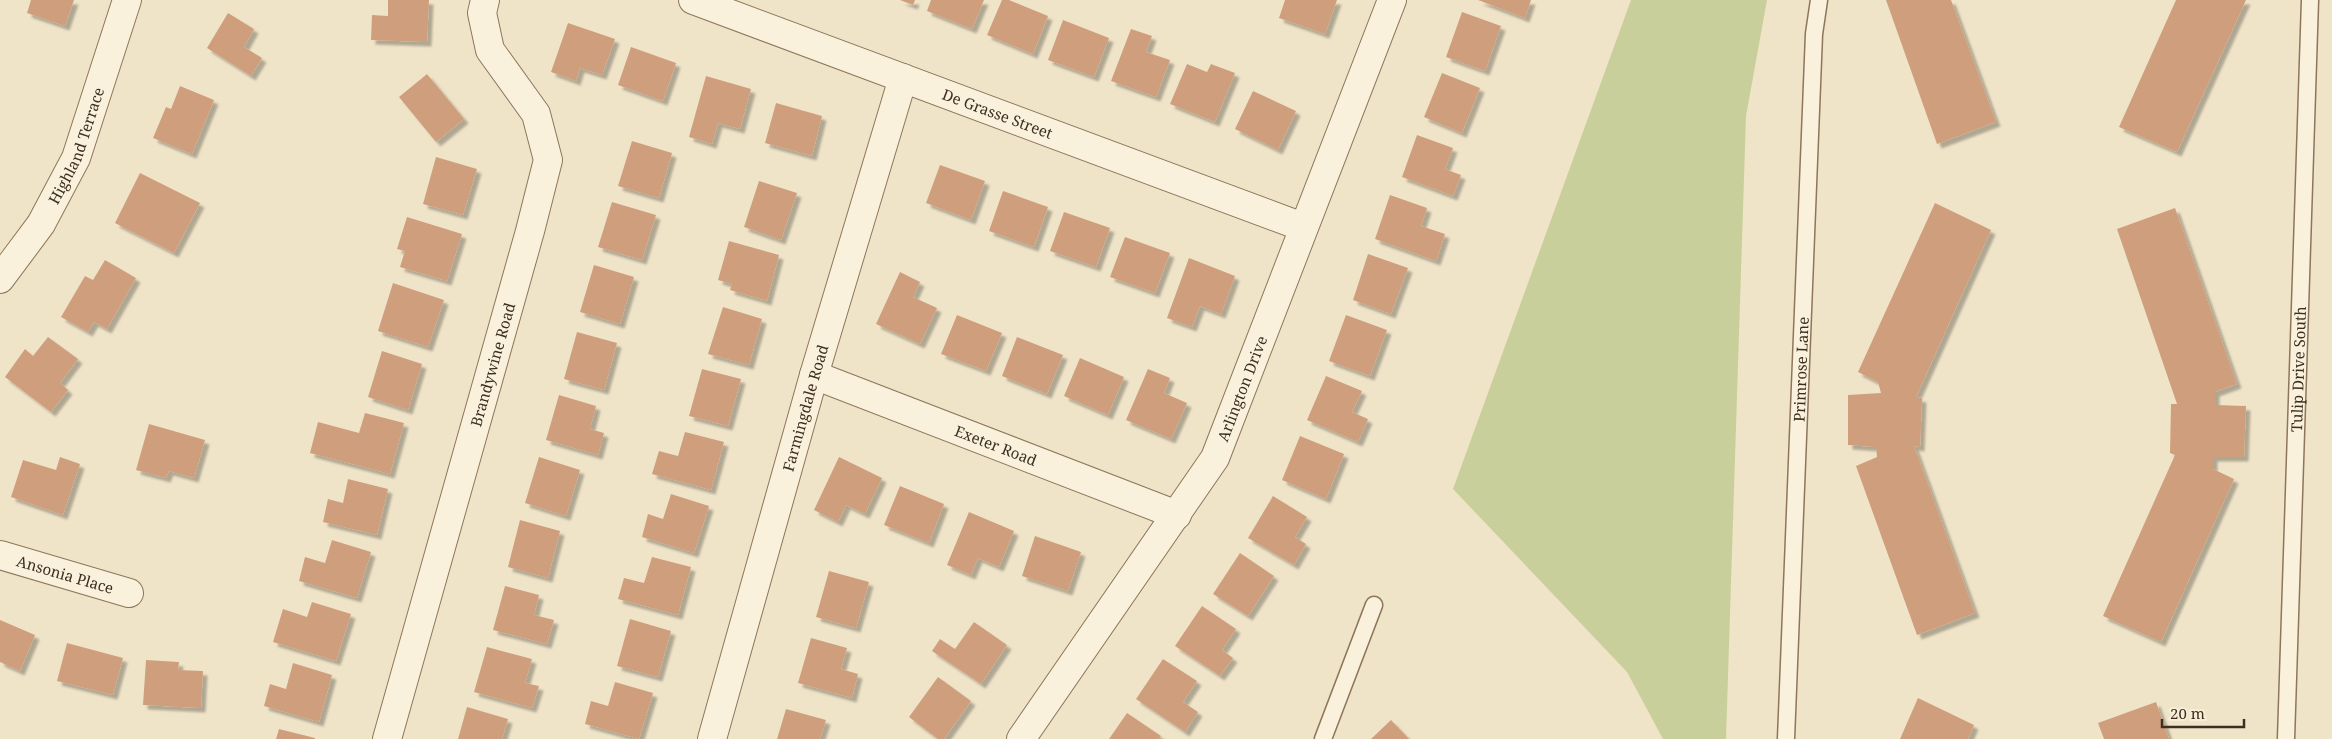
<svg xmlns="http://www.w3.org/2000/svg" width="2332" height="739" font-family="'Noto Serif',serif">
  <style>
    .green { fill: #c9cf9b }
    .building { fill: #cf9f7d; filter: url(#shadow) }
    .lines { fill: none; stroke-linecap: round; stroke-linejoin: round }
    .lane-casing { stroke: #8d765c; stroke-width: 19 }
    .street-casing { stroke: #8d765c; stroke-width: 30 }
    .lane { stroke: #faf1dc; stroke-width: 16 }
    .street { stroke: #faf1dc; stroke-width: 28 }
    .labels { text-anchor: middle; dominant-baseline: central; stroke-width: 4; stroke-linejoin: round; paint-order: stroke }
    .street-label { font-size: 15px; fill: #3d2e20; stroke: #f7eed8 }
  </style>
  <defs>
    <filter id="shadow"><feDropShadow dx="4.5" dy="4.5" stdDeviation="1" flood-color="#0004"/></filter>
  </defs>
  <rect width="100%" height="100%" fill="#f0e4c8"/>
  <path class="green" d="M1631,0H1767L1746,116L1726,739H1663L1627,672L1453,489Z"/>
  <g class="building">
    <path d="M31,0H74L65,26L27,13Z"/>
    <path d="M388,0H429L427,42L371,40L372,15L388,16Z"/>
    <path d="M900,0H915L913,5Z"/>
    <path d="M931,0H984L972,29L927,11Z"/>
    <path d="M1002,0H1009L1048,16L1033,54L987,35Z"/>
    <path d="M1285,0H1337L1325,34L1279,18Z"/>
    <path d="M1478,0H1531L1525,18Z"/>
    <path d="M1886,0H1951L1996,122L1937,144Z"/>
    <path d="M2176,0H2246L2177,152L2119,127Z"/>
    <path d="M1462,12L1501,26L1485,71L1446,57Z"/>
    <path d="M228,13L254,29L244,47L262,58L251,76L207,48Z"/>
    <path d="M1063,20L1109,38L1094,77L1048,60Z"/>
    <path d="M568,23L615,39L602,75L580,68L576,81L551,72Z"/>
    <path d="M1131,29L1152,36L1146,52L1170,60L1156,97L1111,81Z"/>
    <path d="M631,47L676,63L663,101L618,85Z"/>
    <path d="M1187,64L1207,72L1211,64L1235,73L1215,122L1170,104Z"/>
    <path d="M1442,73L1480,88L1462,133L1424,117Z"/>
    <path d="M427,74L464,119L436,142L399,97Z"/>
    <path d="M706,76L751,89L740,129L718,123L712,144L689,137Z"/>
    <path d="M180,86L214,100L192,154L153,138L166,107L171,109Z"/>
    <path d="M1253,91L1296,111L1278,150L1235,129Z"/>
    <path d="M776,103L822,116L812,156L765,143Z"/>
    <path d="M1417,135L1453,148L1445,169L1461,175L1453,196L1402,177Z"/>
    <path d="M632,141L672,153L659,198L618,186Z"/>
    <path d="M436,157L477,169L463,215L423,204Z"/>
    <path d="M940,165L985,181L971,220L926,203Z"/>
    <path d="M140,173L200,203L174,253L115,223Z"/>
    <path d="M759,181L797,193L781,240L744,227Z"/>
    <path d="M1003,191L1048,207L1034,247L989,231Z"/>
    <path d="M1390,195L1427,208L1421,226L1445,234L1436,261L1375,239Z"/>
    <path d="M612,202L656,215L642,260L598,247Z"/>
    <path d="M1935,203L1991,230L1916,397L1922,398L1920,447L1914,446L1975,613L1917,635L1856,466L1877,457L1876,447L1848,445V395L1881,393L1878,382L1858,372Z"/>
    <path d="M2175,208L2237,384L2215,392V405L2246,406L2244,457H2213V469L2234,479L2161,642L2103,616L2175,455L2170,453L2171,404H2177L2117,229Z"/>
    <path d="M1064,212L1110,228L1096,267L1050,251Z"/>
    <path d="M407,217L462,234L447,281L400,267L405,251L397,249Z"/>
    <path d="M1125,237L1170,253L1155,293L1110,277Z"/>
    <path d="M729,241L779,255L767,301L730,290L732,284L718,280Z"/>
    <path d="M1368,254L1408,268L1391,314L1353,300Z"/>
    <path d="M1189,258L1235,276L1221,314L1200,306L1192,327L1167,318Z"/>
    <path d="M105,260L136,278L107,329L94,322L88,332L61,317L85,276L93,280Z"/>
    <path d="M594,265L634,277L620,324L580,312Z"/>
    <path d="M900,272L920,282L913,297L937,308L920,344L876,324Z"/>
    <path d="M393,283L444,300L428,347L378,331Z"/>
    <path d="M723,307L762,319L749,365L708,354Z"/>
    <path d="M957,315L1002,333L986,371L941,354Z"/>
    <path d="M1346,315L1387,330L1370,376L1329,361Z"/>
    <path d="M577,332L617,343L604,390L564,379Z"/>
    <path d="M48,337L78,359L60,383L68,390L51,412L5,377L25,349L33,356Z"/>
    <path d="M1017,337L1063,355L1047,394L1002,376Z"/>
    <path d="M382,351L422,364L408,410L368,397Z"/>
    <path d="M1080,358L1124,377L1108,415L1064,396Z"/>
    <path d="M702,369L741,379L728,426L689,416Z"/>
    <path d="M1148,369L1170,378L1164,393L1187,403L1171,439L1126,420Z"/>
    <path d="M1326,376L1362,391L1352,412L1368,419L1358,442L1307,420Z"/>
    <path d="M559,395L596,406L590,429L604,433L598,455L546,440Z"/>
    <path d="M365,413L404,423L390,474L310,453L318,422L359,433Z"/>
    <path d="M149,424L205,440L194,478L169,471L166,478L136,470Z"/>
    <path d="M685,432L724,442L711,490L652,474L659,451L678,456Z"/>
    <path d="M1300,436L1344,454L1326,499L1282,480Z"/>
    <path d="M60,457L80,464L63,515L11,497L23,460L56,470Z"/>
    <path d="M539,457L580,470L566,516L525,503Z"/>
    <path d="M839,457L882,478L865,514L846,505L838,522L814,510Z"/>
    <path d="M348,479L388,489L377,535L323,522L328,499L343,503Z"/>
    <path d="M900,486L944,504L929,543L884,525Z"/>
    <path d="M671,494L709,506L694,553L642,537L648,514L663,519Z"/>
    <path d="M1273,496L1307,517L1295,537L1306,544L1294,565L1248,538Z"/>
    <path d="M969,512L1014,531L999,567L978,558L971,575L947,565Z"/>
    <path d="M520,520L560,531L548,578L508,567Z"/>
    <path d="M1035,536L1081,552L1068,591L1022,576Z"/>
    <path d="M332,540L371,552L357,598L299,581L305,557L325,563Z"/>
    <path d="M1240,553L1274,576L1248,616L1213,594Z"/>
    <path d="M652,557L691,567L678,615L618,599L624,578L644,583Z"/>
    <path d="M829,571L869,582L856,628L816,617Z"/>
    <path d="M505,586L539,595L534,615L554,620L547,644L493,630Z"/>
    <path d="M312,602L351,614L336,661L273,642L283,609L307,617Z"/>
    <path d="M1202,606L1236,629L1222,650L1233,658L1220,676L1175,646Z"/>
    <path d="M630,619L671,631L658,677L617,666Z"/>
    <path d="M0,620L35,635L20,671L0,662Z"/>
    <path d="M974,622L1007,645L981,684L932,651L940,639L955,649Z"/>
    <path d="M811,638L847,648L841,669L858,674L852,698L798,683Z"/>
    <path d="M67,643L123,658L113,695L57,681Z"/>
    <path d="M487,647L532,659L525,683L539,686L532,708L474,692Z"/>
    <path d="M1163,659L1197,681L1183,702L1198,712L1185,732L1136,699Z"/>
    <path d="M146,660L179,662L178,670L203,671L201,708L143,705Z"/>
    <path d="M293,663L332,675L319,722L264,706L270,684L286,689Z"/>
    <path d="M938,677L971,701L944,739H938L909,717Z"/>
    <path d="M615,682L653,693L639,739L585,724L591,701L608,706Z"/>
    <path d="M1918,698L1974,725L1968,739H1900Z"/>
    <path d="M2156,702L2169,739H2104L2098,723Z"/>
    <path d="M467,707L508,719L502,739H458Z"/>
    <path d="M786,709L826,720L820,739H777Z"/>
    <path d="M1127,713L1161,736L1159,739H1109Z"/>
    <path d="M1391,720L1409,739H1371Z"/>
    <path d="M279,729L315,738V739H276Z"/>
  </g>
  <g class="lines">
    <defs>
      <g id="lane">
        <path d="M1323,739L1374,605"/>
        <path id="s1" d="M1786,739L1814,34L1819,0"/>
        <path id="s2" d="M2286,739L2310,0"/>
      </g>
      <g id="street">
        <path id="s3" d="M693,0L1303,227"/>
        <path id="s4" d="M0,279L41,224L76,158L127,0"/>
        <path id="s5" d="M814,375L1177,515"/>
        <path id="s6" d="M0,555L129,593"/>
        <path id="s7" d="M387,739L530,231L548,160L536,114L490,50L482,13L485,0"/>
        <path id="s8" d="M712,739L814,375L903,78"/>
        <path id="s9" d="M1021,739L1215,458L1392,0"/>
      </g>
    </defs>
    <use href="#lane" class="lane-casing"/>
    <use href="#street" class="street-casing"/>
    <use href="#lane" class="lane"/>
    <use href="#street" class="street"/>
  </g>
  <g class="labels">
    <g class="street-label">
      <text stroke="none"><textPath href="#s3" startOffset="325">De Grasse Street</textPath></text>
      <text stroke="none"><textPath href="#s4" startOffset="155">Highland Terrace</textPath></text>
      <text stroke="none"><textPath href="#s7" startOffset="389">Brandywine Road</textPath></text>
      <text stroke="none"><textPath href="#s1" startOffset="370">Primrose Lane</textPath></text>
      <text stroke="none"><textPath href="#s2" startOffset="370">Tulip Drive South</textPath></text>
      <text stroke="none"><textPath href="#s9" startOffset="416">Arlington Drive</textPath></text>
      <text stroke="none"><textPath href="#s8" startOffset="344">Farmingdale Road</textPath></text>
      <text stroke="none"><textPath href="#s5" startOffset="195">Exeter Road</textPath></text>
      <text stroke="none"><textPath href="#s6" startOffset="68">Ansonia Place</textPath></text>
    </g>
  </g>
  <path d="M2162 719v8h82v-8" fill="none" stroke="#3d2e20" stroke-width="2.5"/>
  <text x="2170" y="719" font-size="15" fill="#3d2e20" stroke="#f7eed8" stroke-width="4" paint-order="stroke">20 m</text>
</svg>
